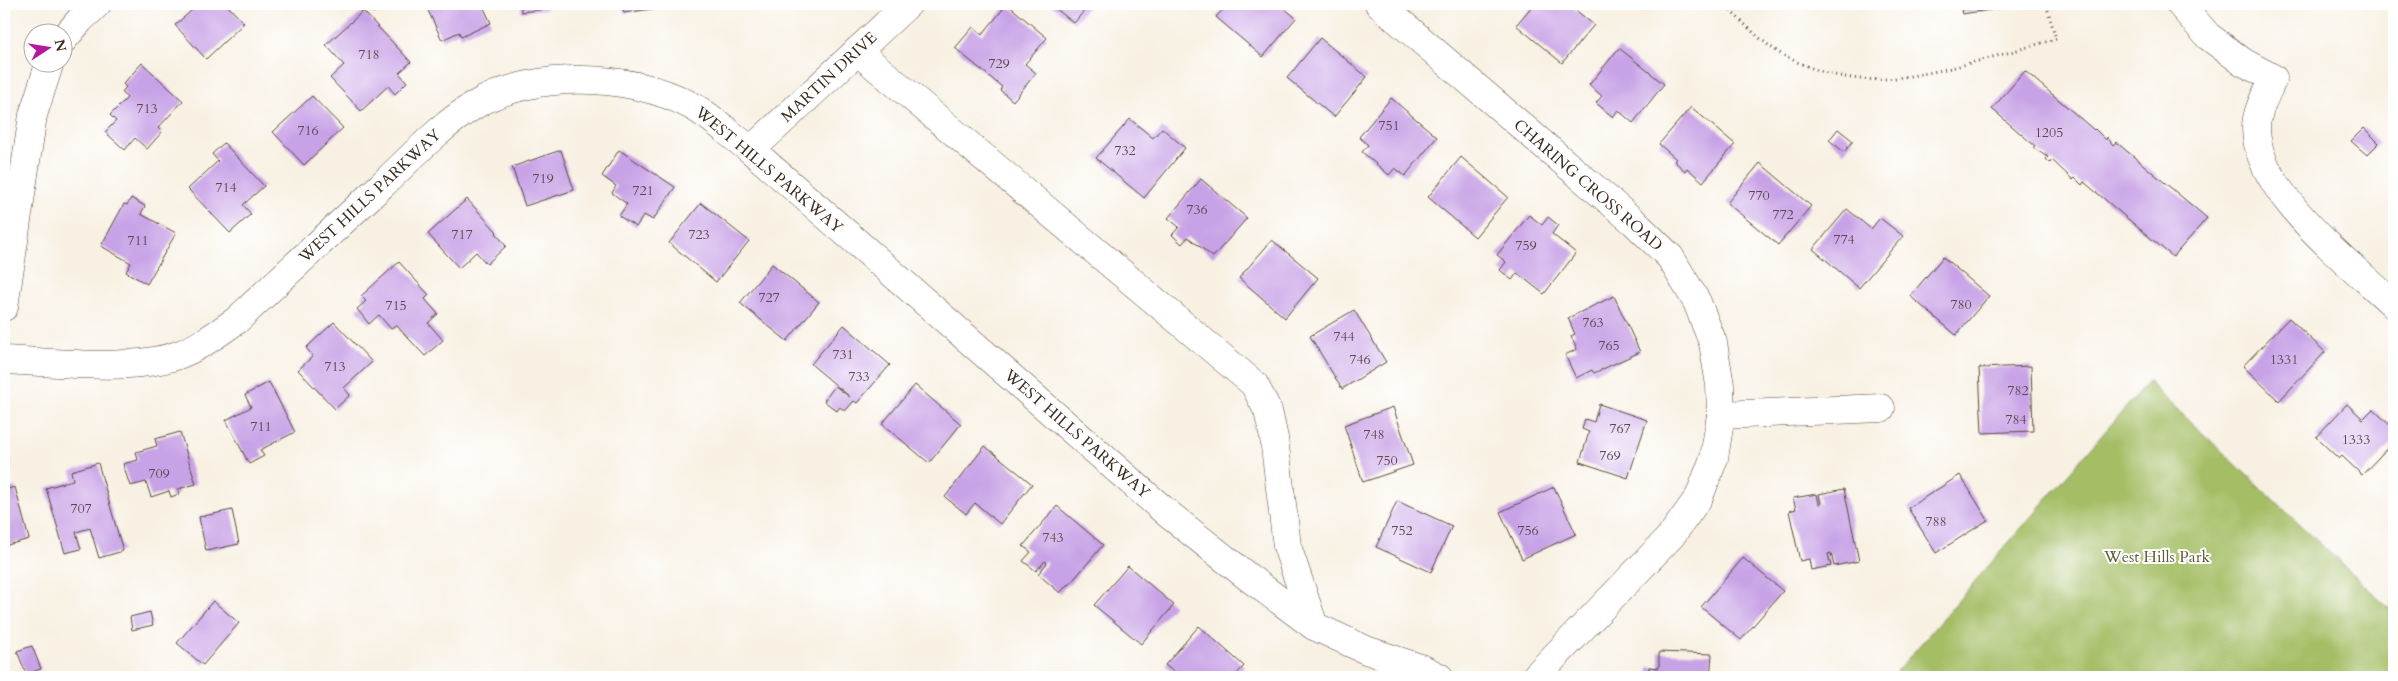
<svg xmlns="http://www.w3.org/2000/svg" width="2398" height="681" font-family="Cardo,serif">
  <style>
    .green { fill: #a4be65; stroke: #707442 }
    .building { fill: #c8a2e6 }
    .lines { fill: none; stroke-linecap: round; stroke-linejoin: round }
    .minor-casing { stroke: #57483c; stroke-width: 29 }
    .path { stroke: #57483c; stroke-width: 3; stroke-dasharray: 1 4; stroke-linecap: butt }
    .minor { stroke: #fff; stroke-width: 28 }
    .labels { text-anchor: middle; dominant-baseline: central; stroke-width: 4; stroke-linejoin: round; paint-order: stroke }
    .number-label { font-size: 14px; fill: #5e4850 }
    .street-label { font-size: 16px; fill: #3b2a1e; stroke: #fff }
    .park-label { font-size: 16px; fill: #605e37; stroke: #fff }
  </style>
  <rect width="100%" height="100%" fill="#fff"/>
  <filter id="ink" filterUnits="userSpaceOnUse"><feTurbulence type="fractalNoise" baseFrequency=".02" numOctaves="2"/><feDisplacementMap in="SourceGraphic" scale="10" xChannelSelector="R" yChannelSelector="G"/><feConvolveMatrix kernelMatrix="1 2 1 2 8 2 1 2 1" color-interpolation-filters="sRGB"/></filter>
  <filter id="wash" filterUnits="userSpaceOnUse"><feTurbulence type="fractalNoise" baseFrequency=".0096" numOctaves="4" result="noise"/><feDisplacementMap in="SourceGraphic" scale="20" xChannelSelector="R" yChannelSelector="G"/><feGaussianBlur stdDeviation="1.12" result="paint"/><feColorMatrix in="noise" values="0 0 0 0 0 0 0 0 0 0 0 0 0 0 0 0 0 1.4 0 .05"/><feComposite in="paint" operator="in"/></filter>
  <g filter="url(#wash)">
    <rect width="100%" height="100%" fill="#f8f1e3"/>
    <path class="green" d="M2148,382L2394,613V677H1892Z"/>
    <g id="blocks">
      <g class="building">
        <path d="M199,4H226L244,23L206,59L175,25Z"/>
        <path d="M364,4H382L374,13Z"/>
        <path d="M425,4H482L491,23L461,37L459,32L442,40Z"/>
        <path d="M521,4H546L547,9L521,12Z"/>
        <path d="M622,4H678V5L624,13Z"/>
        <path d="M1007,4L1047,38L1025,64L1036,73L1013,101L1000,90L1002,87L955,48L973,27L982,35Z"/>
        <path d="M1050,4H1090L1074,23Z"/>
        <path d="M1228,4H1279L1296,18L1263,57L1216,17Z"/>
        <path d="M1534,4H1568L1594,25L1562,63L1516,25Z"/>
        <path d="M1960,4H2010V7L1962,14Z"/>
        <path d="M363,11L411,62L399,73L407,82L395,94L388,86L361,111L330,78L344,65L326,45Z"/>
        <path d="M1320,38L1367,77L1334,117L1287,78Z"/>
        <path d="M1619,48L1664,84L1633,123L1618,110L1613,117L1596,103L1602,96L1589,85Z"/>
        <path d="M142,63L183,101L158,128L162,132L147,149L135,138L125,150L105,132L116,121L110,115L127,98L122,92L126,87L123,84Z"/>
        <path d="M2025,71L2094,130L2095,129L2106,140L2107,137L2113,145L2116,142L2207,218L2173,257L2084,182L2082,185L2075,178L2073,180L2052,160L2050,163L2046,159L2048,157L2033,148L2035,146L1992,109Z"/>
        <path d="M312,96L343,128L304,165L273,132Z"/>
        <path d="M1391,98L1437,137L1405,176L1395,168L1389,175L1362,152L1368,145L1359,137Z"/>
        <path d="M1691,107L1735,144L1703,182L1687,168L1685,171L1674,161L1676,159L1659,144Z"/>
        <path d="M1130,119L1153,138L1162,128L1185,148L1144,198L1096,158Z"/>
        <path d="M2364,128L2379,143L2367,155L2351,141Z"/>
        <path d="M1838,129L1853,141L1844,152L1829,140Z"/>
        <path d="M224,143L264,186L243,205L251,214L230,233L188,189L218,161L212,154Z"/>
        <path d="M561,150L574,190L525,206L512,167Z"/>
        <path d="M619,150L675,187L653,220L644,215L636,227L619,216L627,204L612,193L616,186L602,176Z"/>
        <path d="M1461,157L1508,197L1475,237L1428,197Z"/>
        <path d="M1760,163L1811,206L1778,245L1727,203Z"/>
        <path d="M1201,179L1247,218L1213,257L1188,237L1182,244L1172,235L1179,227L1168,218Z"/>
        <path d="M131,198L145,206L141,214L176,233L147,284L126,272L131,263L101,246L124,204L127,205Z"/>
        <path d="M467,199L497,232L496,233L506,246L487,264L476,252L459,268L428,234Z"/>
        <path d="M701,203L749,241L716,282L669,243Z"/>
        <path d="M1847,209L1871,229L1880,218L1903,236L1859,288L1813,249Z"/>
        <path d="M1529,215L1542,225L1548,217L1558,225L1552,234L1576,253L1544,294L1517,273L1512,280L1500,270L1506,262L1497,255Z"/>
        <path d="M1272,240L1318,278L1285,318L1239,278Z"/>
        <path d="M1943,257L1989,296L1956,335L1910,296Z"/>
        <path d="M399,262L429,295L425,299L438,314L428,323L443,340L425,356L396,325L391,329L379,315L369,324L357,309L366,301L361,296Z"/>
        <path d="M772,264L819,302L787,341L740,303Z"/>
        <path d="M1614,296L1640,352L1594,373L1592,370L1576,378L1565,355L1577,349L1571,336L1575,334L1568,318Z"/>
        <path d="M1354,310L1386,362L1342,389L1310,336Z"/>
        <path d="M2289,318L2325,352L2279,401L2243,366Z"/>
        <path d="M334,322L372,362L344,388L350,395L335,409L298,370L313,356L306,348Z"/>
        <path d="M844,325L890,365L857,403L854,401L845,411L840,407L837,411L824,401L835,386L850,397L811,364Z"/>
        <path d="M2031,366L2033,431L1982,433L1979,368Z"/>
        <path d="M269,382L295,432L260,450L264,456L249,464L226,420L251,407L245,395Z"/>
        <path d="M915,385L961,424L929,463L882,424Z"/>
        <path d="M1599,404L1647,420L1628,478L1580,462L1589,432L1582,429L1585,419L1594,422Z"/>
        <path d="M2347,404L2363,419L2373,409L2394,429V441L2362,475L2342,456L2339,459L2316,437Z"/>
        <path d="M1393,407L1413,465L1363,482L1344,425Z"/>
        <path d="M180,432L196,484L178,489L179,494L171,497L169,491L151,497L146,482L130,486L123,464L138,460L136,452L157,446L155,439Z"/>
        <path d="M985,446L1032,484L1000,524L975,503L966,514L945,497Z"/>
        <path d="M98,463L123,551L99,558L90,528L76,532L81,549L65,553L46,488L73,480L71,471Z"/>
        <path d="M1960,475L1988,520L1936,553L1908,508Z"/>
        <path d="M15,487L29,539L4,546V490Z"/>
        <path d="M1554,487L1576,534L1522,559L1500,512Z"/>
        <path d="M1844,489L1859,561L1834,566L1831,553L1828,554L1831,566L1811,570L1809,559L1800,561L1789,511L1796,509L1793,498L1817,494L1819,504H1821L1819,494Z"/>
        <path d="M1397,501L1452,526L1431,572L1376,547Z"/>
        <path d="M1057,506L1103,545L1069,585L1068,584L1060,593L1038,574L1047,563L1045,561L1036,571L1023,561L1031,552L1023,546Z"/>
        <path d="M232,510L239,544L206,551L199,517Z"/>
        <path d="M1743,558L1783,591L1741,640L1701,607Z"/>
        <path d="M1128,566L1174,605L1141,644L1094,605Z"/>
        <path d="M213,601L239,623L203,665L177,643Z"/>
        <path d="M150,612L153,625L132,630L130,617Z"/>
        <path d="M1199,626L1244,666L1234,677H1180L1165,665Z"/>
        <path d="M32,646L41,669L26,674L17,651Z"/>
        <path d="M1659,652L1712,654L1710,677H1648L1649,667L1659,668Z"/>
      </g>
    </g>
  </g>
  <g filter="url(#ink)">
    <use href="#blocks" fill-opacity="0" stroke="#57483c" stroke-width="1"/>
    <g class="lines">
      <defs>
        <g id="minor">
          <path d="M1379,4L1634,222L1670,257L1697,302L1713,343L1720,385L1721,415L1714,458L1699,497L1671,536L1535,677"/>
          <path d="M2180,4L2208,36L2243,62L2273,78C2267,93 2256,111 2256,128C2256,193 2350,263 2394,305"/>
          <path d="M62,41L80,20L97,4"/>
          <path d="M857,51L1254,384L1268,411L1274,438L1287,546L1314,626"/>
          <path d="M751,150L908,4"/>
          <path d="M4,307L33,115L50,62"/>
          <path d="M4,360C54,362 131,372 178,355C200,347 218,333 237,320C285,275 333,230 381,186C411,158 440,126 475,105C534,70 631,73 690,105C712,116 731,136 751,150L1167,513L1248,577L1314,626L1366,650L1423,669L1439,677"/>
          <path d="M1721,415L1881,408"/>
        </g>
      </defs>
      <use href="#minor" class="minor-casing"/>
      <path class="path" d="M1723,4C1740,19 1764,45 1783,55C1814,72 1851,82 1886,79C1943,74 2001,54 2056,39L2046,4"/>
      <use href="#minor" class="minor"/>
    </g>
  </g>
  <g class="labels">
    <g class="number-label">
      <text x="369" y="54">718</text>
      <text x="999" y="63">729</text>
      <text x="147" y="108">713</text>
      <text x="1389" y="125">751</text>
      <text x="308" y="130">716</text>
      <text x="2049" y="132">1205</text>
      <text x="1125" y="150">732</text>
      <text x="543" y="178">719</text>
      <text x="226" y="187">714</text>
      <text x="643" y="190">721</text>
      <text x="1759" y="195">770</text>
      <text x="1197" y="209">736</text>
      <text x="1783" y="214">772</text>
      <text x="462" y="234">717</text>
      <text x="699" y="234">723</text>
      <text x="1844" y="239">774</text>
      <text x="138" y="240">711</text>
      <text x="1526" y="245">759</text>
      <text x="769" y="297">727</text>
      <text x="1961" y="304">780</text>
      <text x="396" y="305">715</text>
      <text x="1593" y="322">763</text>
      <text x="1344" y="336">744</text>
      <text x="1609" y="345">765</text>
      <text x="843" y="354">731</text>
      <text x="1360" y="359">746</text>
      <text x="2284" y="359">1331</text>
      <text x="335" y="366">713</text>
      <text x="859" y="376">733</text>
      <text x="2018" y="390">782</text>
      <text x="2016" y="419">784</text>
      <text x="261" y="426">711</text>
      <text x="1620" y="428">767</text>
      <text x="1374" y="434">748</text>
      <text x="2356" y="439">1333</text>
      <text x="1610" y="455">769</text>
      <text x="1387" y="460">750</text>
      <text x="159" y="473">709</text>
      <text x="81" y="508">707</text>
      <text x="1936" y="521">788</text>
      <text x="1402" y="530">752</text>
      <text x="1528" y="530">756</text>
      <text x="1053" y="537">743</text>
    </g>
    <g class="street-label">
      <text transform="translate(829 77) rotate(-43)">MARTIN DRIVE</text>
      <text transform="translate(769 170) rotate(40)">WEST HILLS PARKWAY</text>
      <text transform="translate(1588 185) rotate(41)">CHARING CROSS ROAD</text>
      <text transform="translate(370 196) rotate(-43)">WEST HILLS PARKWAY</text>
      <text transform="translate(1077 434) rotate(41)">WEST HILLS PARKWAY</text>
    </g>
    <g class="park-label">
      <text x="2157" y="557">West Hills Park</text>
    </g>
  </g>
  <rect width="2398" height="681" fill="none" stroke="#fff" stroke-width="20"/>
  <g transform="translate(48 48) rotate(78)"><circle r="24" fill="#ffffff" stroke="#b1aaa5"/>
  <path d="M0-4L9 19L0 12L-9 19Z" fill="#b5179e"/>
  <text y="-8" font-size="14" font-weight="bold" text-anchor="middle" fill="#3b2a1e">N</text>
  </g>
</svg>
